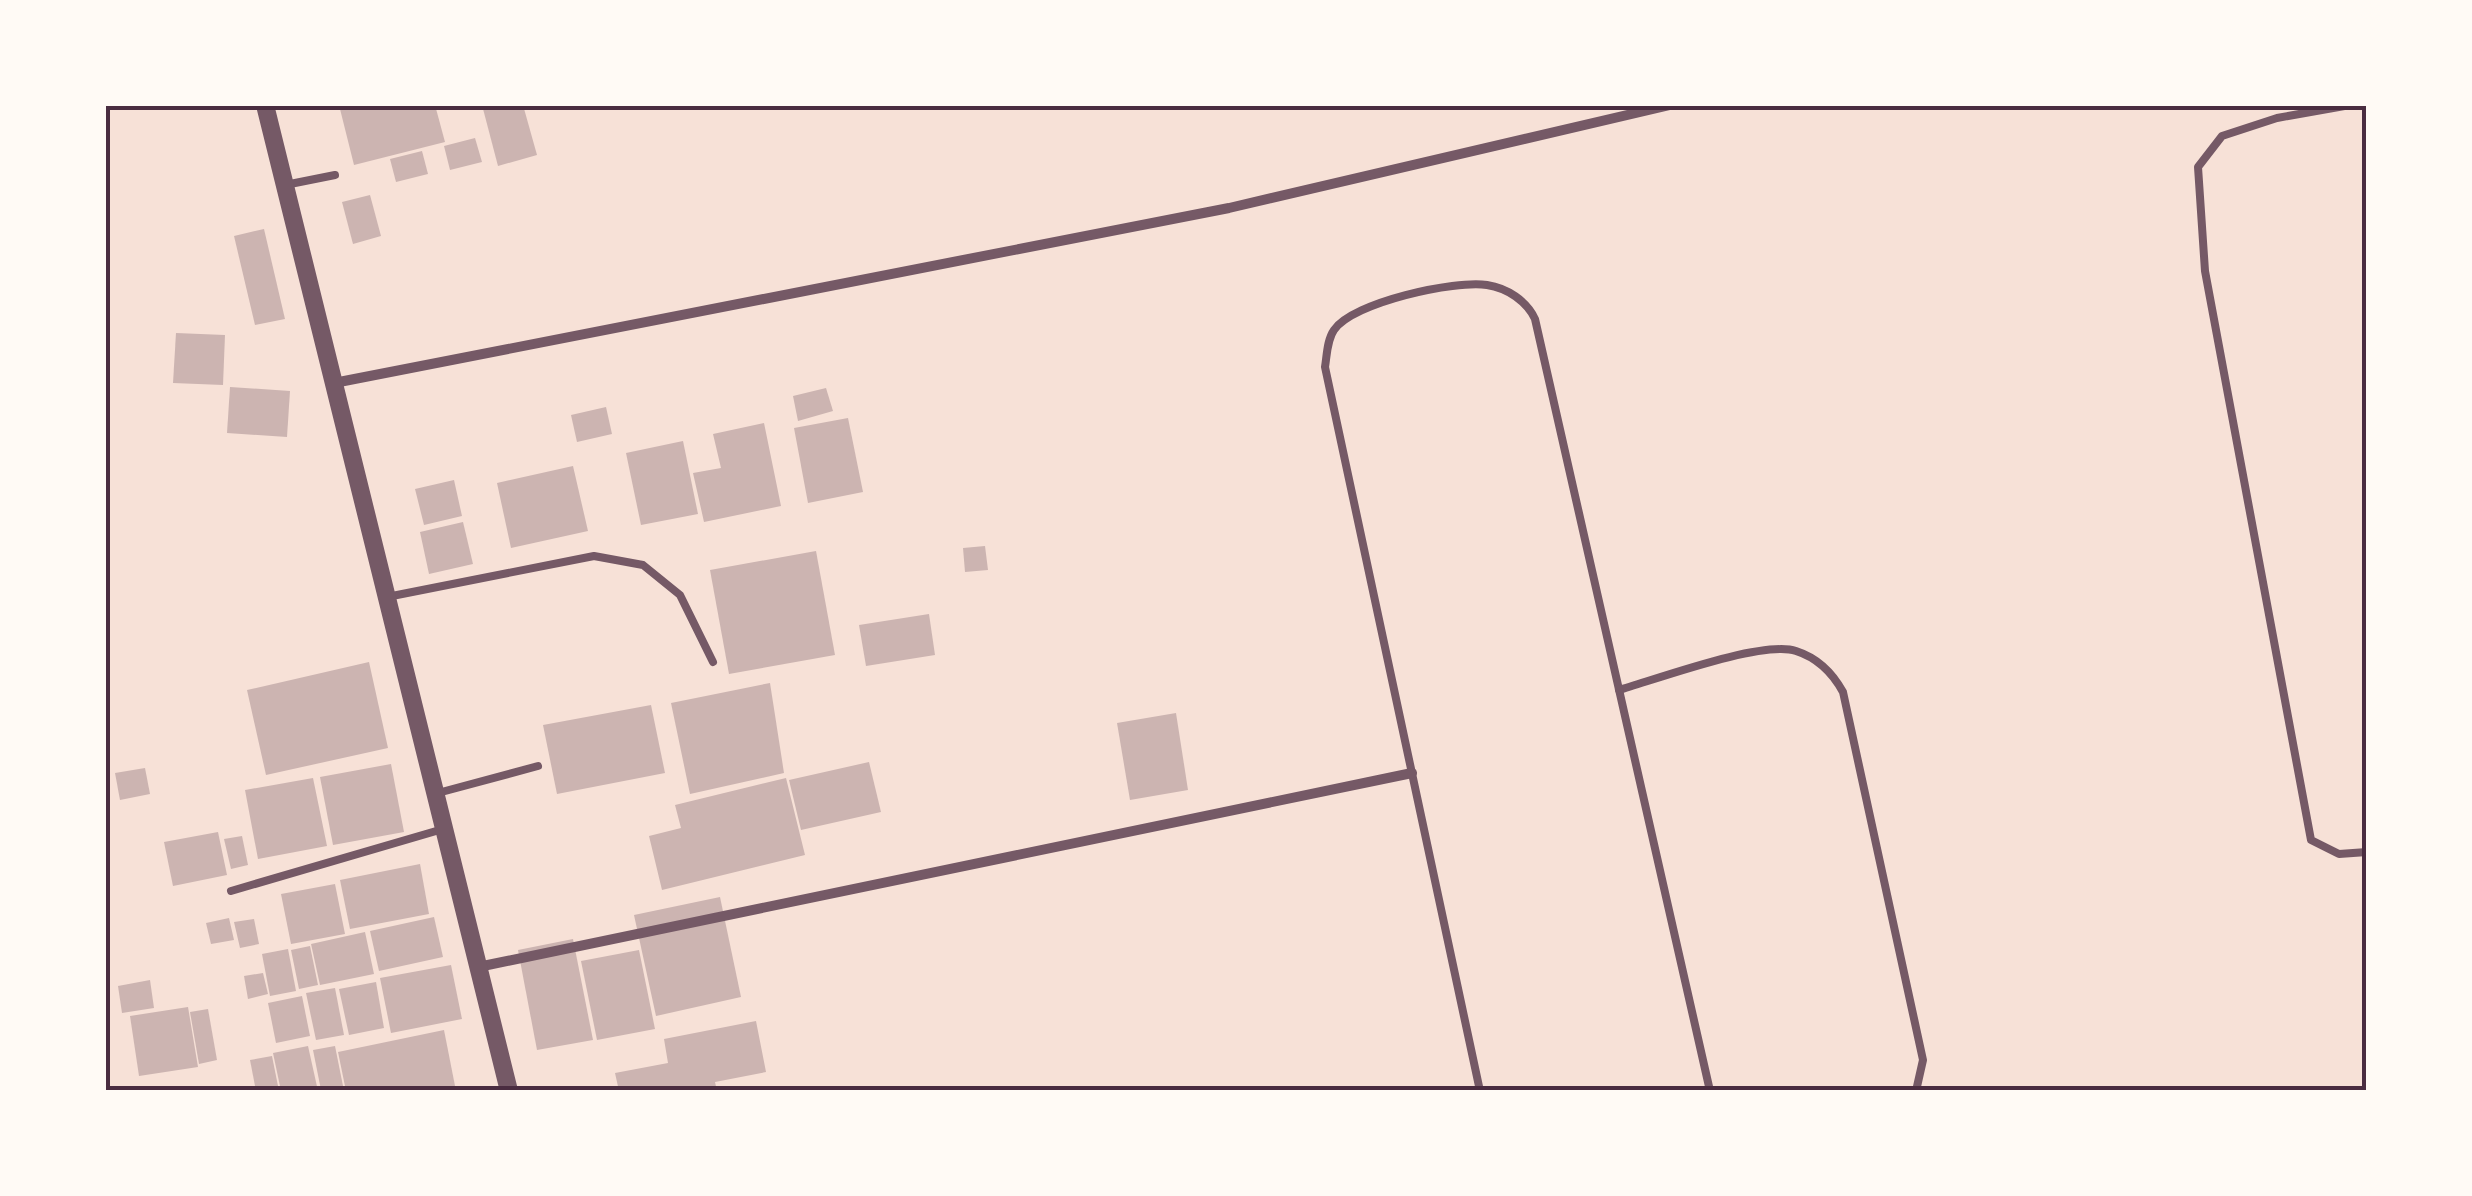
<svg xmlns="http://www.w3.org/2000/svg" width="2472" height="1196" font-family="'Open Sans',sans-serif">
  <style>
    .building { fill: #ccb4b1 }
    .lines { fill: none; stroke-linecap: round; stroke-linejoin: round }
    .service { stroke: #755966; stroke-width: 8 }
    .minor { stroke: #755966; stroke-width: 10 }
    .tertiary { stroke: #755966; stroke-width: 18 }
    .neatline { fill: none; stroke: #4a2c40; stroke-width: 4 }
  </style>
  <rect width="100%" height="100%" fill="#f7e1d7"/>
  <g class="building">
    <path d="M339,105H435L445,142L354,165Z"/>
    <path d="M482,105H523L537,155L498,166Z"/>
    <path d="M475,138L482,162L450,170L444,146Z"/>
    <path d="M422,151L428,174L396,182L390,159Z"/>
    <path d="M370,195L381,236L353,244L342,202Z"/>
    <path d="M264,229L285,319L255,325L234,236Z"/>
    <path d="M176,333L225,335L223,385L173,383Z"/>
    <path d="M230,387L290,391L287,437L227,433Z"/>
    <path d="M826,388L833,411L798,421L793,396Z"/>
    <path d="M606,407L612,434L577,442L571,415Z"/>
    <path d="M848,418L863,492L808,503L794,428Z"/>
    <path d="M764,423L781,506L704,522L693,473L721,468L713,434Z"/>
    <path d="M683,441L698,514L641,525L626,453Z"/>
    <path d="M573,466L588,531L511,548L497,483Z"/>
    <path d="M454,480L462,516L424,525L415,489Z"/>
    <path d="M463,522L473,564L429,574L420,532Z"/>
    <path d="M985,546L988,570L965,572L963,548Z"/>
    <path d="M816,551L835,655L729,674L710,570Z"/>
    <path d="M929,614L935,655L866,666L859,625Z"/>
    <path d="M369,662L388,748L266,775L247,690Z"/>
    <path d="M770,683L784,773L690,794L671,703Z"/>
    <path d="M651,705L665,773L557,794L543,725Z"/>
    <path d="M1176,713L1188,790L1130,800L1117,723Z"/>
    <path d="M869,762L881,812L801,830L789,780Z"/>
    <path d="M391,764L404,832L333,845L320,777Z"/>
    <path d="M145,768L150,794L120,800L115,773Z"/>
    <path d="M313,778L327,846L258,859L245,790Z"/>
    <path d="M786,778L805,855L662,890L649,836L681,828L675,805Z"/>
    <path d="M218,832L227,875L173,886L164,842Z"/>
    <path d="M242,836L248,865L231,869L224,839Z"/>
    <path d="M420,864L429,914L350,929L340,880Z"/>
    <path d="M335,884L345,934L291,944L281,894Z"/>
    <path d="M720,897L741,997L656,1016L634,915Z"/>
    <path d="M434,917L443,957L379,971L370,931Z"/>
    <path d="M229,918L234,940L211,944L206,923Z"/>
    <path d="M254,919L259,944L240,948L234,922Z"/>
    <path d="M365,932L374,974L320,985L311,944Z"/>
    <path d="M573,939L593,1040L537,1050L518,950Z"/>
    <path d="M310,946L318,985L299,989L291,950Z"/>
    <path d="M288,949L296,991L270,996L262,954Z"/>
    <path d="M639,950L655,1029L597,1040L581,961Z"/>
    <path d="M451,965L462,1019L391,1033L380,978Z"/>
    <path d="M263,973L268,994L248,999L244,976Z"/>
    <path d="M150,980L154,1008L122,1013L118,986Z"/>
    <path d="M376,982L384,1028L349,1035L339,989Z"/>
    <path d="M335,988L344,1035L316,1040L306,993Z"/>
    <path d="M302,996L310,1036L276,1043L268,1003Z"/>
    <path d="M188,1007L198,1067L139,1076L130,1016Z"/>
    <path d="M208,1009L217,1060L199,1064L190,1012Z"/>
    <path d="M756,1021L766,1072L715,1082L717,1091H619L615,1073L668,1063L664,1039Z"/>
    <path d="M444,1030L456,1091H346L338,1052Z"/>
    <path d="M308,1046L318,1091H281L273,1053Z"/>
    <path d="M335,1046L343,1086L321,1090L313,1050Z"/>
    <path d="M272,1056L279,1091H256L250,1060Z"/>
  </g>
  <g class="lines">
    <g class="service">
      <path d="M2350,105L2277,118L2222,136L2198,167L2205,271L2311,840L2339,854L2367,852"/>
      <path d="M285,185L335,175"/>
      <path d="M387,597L594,556L643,565L680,595L713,662"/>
      <path d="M1619,690C1657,679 1763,640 1796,651C1818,658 1832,672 1843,692L1923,1060L1916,1091"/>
      <path d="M434,794L538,766"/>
      <path d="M231,891L443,829"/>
      <path d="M1480,1091L1325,367C1327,355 1327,340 1334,330C1353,302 1455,280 1487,285C1507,288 1527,301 1535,319L1710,1091"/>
    </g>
    <g class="minor">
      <path d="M334,383L1229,208L1670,105"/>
      <path d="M478,967L1412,773"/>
    </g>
    <path class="tertiary" d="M265,105L509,1091"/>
  </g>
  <rect width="2472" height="1196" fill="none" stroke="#fffaf5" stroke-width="215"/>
  <rect x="108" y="108" width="2256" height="980" class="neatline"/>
</svg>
